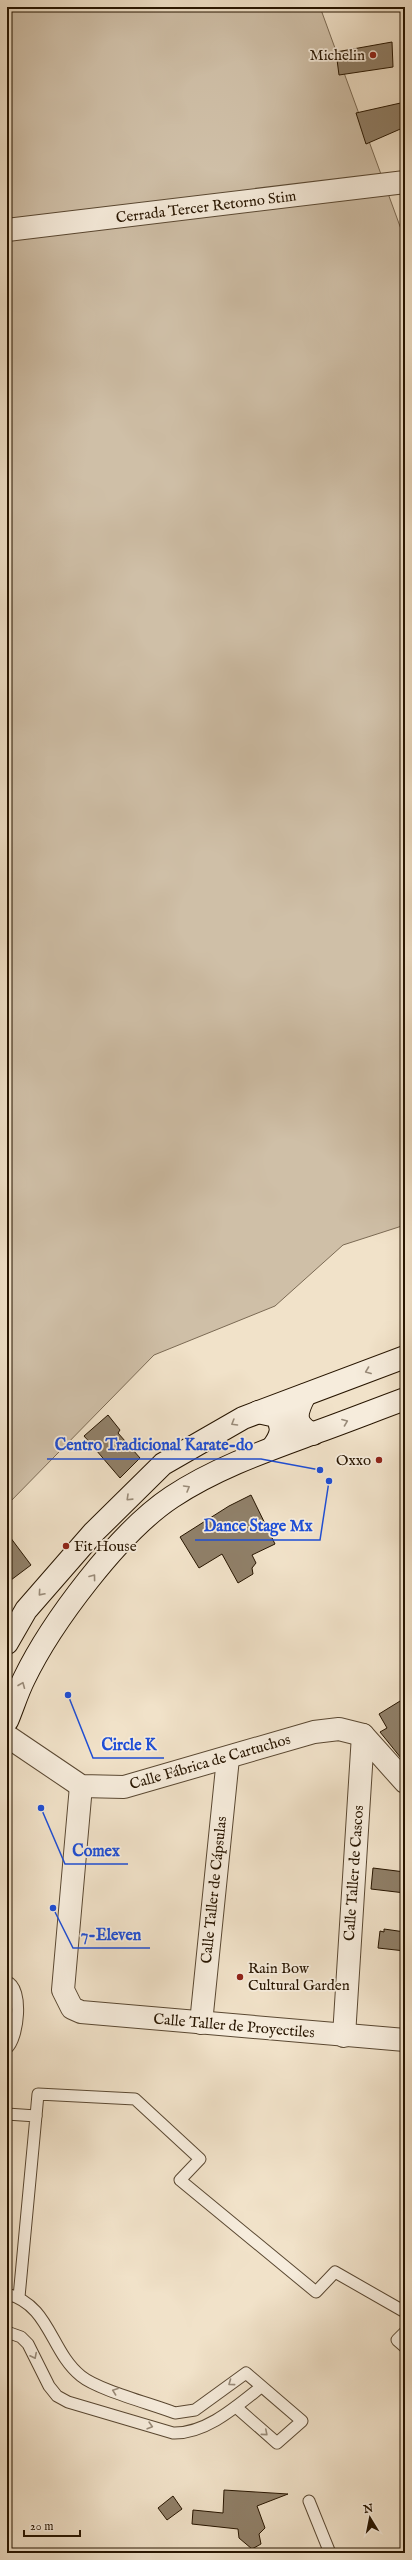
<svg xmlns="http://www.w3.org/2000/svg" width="412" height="2560" font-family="'IM FELL English',serif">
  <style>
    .green { fill: #cfbfa7; stroke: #7b6a54 }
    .building { fill: #908069; stroke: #271500 }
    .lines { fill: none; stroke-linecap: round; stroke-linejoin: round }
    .lane-casing { stroke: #5a4832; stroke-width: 13 }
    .street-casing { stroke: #5a4832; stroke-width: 24 }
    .secondary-casing { stroke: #271500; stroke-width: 24 }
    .lane { stroke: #f6ecdc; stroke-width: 11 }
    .street { stroke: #f6ecdc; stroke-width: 22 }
    .secondary { stroke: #f6ecdc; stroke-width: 22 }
    .oneway { stroke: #998b79 }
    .poi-dot { fill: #8f2418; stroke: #f6ecdc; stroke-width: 1.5 }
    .labels { text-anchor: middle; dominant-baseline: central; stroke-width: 3.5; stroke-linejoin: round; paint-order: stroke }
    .poi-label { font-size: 15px; fill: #271500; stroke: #f6ecdc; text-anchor: end }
    .street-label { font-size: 15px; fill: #271500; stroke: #f6ecdc }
    .leader { fill: none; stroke: #1d4ed8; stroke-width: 1.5 }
    .callout-dot { fill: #1d4ed8; stroke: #f6ecdc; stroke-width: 1.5 }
    .callout-label { font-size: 16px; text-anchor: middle; font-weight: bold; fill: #1d4ed8; stroke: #f6ecdc; stroke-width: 3.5; stroke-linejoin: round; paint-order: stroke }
  </style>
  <rect width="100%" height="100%" fill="#f1e2c9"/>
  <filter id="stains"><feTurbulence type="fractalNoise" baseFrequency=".005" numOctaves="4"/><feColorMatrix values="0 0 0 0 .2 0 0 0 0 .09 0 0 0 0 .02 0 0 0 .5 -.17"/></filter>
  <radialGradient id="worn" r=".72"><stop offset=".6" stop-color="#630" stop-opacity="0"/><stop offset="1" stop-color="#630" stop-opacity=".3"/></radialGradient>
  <path class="green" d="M7,7H320L405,240V1225L343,1245L275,1306L154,1355L7,1505Z"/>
  <g class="building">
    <path d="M392,42L393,67L339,75L336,52Z"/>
    <path d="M405,102V127L366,144L356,113Z"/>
    <path d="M108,1415L120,1430L118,1433L140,1458L120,1478L84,1436Z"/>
    <path d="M251,1495L275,1544L252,1555L256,1563L252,1568L253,1574L238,1583L222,1554L199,1568L180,1537L229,1506Z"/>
    <path d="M7,1533L31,1565L7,1583Z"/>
    <path d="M405,1698V1763L380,1732L387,1728L379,1714Z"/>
    <path d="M373,1868L405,1872V1893L371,1889Z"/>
    <path d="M384,1929L405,1932V1951L378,1948L380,1931L384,1932Z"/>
    <path d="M224,2490L288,2494L257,2506L265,2528L259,2534L261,2544L252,2549L239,2538L238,2529L192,2524L193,2510L223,2513Z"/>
    <path d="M173,2496L182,2509L167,2520L158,2508Z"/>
  </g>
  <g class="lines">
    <defs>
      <g id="lane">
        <path d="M7,1982C24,1988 18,2039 7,2048"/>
        <path d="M7,2114L36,2116L19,2297"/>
        <path d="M36,2116L38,2094L135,2099L200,2159L180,2180L316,2292L335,2272L405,2312"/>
        <path d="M7,2294C50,2305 50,2351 81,2376C98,2390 152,2404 175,2413L195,2410L246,2373L302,2421L277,2443L236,2407"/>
        <path d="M7,2332L21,2337L28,2344L49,2386L57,2396L68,2402L173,2433C206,2434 237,2406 261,2387"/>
        <path d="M405,2332L397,2340L405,2347"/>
        <path d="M309,2501L330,2553"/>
      </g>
      <g id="street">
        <path d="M7,230L405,182"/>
        <path d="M7,1736L81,1786L124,1787L314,1732L339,1729L363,1735L405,1782"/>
        <path d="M81,1786L63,1990L72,2008L81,2012L405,2040"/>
        <path d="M201,2023L228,1758"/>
        <path d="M344,2036L363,1735"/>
      </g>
      <g id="secondary">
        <path d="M305,1395C296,1412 292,1424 313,1434"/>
        <path d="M258,1412L276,1416C284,1428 281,1436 273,1447"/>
        <path d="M7,1643L26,1610L94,1532L163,1464L243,1418L405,1357"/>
        <path d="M7,1721C13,1707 17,1693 24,1679C51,1623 119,1532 172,1497C216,1468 265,1451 314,1433C345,1422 375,1410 405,1399"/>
      </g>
    </defs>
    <use href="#lane" class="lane-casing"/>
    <use href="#street" class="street-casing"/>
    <use href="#secondary" class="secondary-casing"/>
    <use href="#lane" class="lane"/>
    <use href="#street" class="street"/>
    <use href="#secondary" class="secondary"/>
  </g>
  <defs><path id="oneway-chevron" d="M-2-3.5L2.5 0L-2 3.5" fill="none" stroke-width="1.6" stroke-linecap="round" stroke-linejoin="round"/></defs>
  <g class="oneway">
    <use href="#oneway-chevron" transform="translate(368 1371) rotate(159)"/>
    <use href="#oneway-chevron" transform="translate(345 1422) rotate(-21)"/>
    <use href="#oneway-chevron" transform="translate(234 1423) rotate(149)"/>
    <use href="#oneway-chevron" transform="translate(187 1488) rotate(-30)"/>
    <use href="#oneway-chevron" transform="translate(129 1498) rotate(136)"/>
    <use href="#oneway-chevron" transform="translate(93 1577) rotate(-53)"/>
    <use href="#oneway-chevron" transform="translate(41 1593) rotate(131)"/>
    <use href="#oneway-chevron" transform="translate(22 1685) rotate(-68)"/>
    <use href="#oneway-chevron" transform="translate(34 2356) rotate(63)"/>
    <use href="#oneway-chevron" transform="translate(231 2383) rotate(144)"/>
    <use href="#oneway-chevron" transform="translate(115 2391) rotate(-160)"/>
    <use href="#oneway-chevron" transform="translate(150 2426) rotate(16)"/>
    <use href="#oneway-chevron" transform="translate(265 2433) rotate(41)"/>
  </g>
  <g class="poi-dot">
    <circle cx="373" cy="55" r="4"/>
    <circle cx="379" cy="1460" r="4"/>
    <circle cx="66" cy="1546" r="4"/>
    <circle cx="240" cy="1977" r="4"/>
  </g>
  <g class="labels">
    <g class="poi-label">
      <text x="365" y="55">Michelin</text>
      <text x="371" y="1460">Oxxo</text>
      <text x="74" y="1546" text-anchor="start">Fit House</text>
      <text x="248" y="1968" text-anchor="start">Rain Bow<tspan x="248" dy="17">Cultural Garden</tspan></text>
    </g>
    <g class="street-label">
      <text transform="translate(206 207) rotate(-7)">Cerrada Tercer Retorno Stim</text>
      <text transform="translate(210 1762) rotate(-16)">Calle Fábrica de Cartuchos</text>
      <text transform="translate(354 1873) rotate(-86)">Calle Taller de Cascos</text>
      <text transform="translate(214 1890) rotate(-84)">Calle Taller de Cápsulas</text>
      <text transform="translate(234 2026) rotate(5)">Calle Taller de Proyectiles</text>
    </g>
  </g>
  <path class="leader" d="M320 1470L261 1459H47M329 1481L320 1540H195M68 1695L93 1758H164M41 1808L65 1864H128M53 1908L73 1948H150"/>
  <g class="callout-dot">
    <circle cx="320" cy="1470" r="4"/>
    <circle cx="329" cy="1481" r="4"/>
    <circle cx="68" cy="1695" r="4"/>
    <circle cx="41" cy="1808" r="4"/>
    <circle cx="53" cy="1908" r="4"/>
  </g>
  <g class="callout-label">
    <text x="154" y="1450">Centro Tradicional Karate-do</text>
    <text x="258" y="1531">Dance Stage Mx</text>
    <text x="129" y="1750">Circle K</text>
    <text x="96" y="1856">Comex</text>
    <text x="111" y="1940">7-Eleven</text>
  </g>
  <rect width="412" height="2560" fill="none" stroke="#f1e2c9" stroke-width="24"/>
  <rect x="8" y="8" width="396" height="2544" fill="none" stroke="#271500" stroke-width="2"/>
  <rect x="12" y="12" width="388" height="2536" fill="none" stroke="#271500"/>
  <g transform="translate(370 2518) rotate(350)" stroke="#f6ecdc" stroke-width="3" paint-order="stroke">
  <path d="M0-3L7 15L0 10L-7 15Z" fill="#271500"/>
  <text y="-6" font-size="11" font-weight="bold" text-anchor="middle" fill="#271500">N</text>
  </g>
  <path d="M24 2530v6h56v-6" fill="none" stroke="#271500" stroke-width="2"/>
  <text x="30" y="2530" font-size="12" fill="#271500" stroke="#f6ecdc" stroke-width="3" paint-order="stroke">20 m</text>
  <rect width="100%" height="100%" filter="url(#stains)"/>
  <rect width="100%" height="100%" fill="url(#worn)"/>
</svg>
